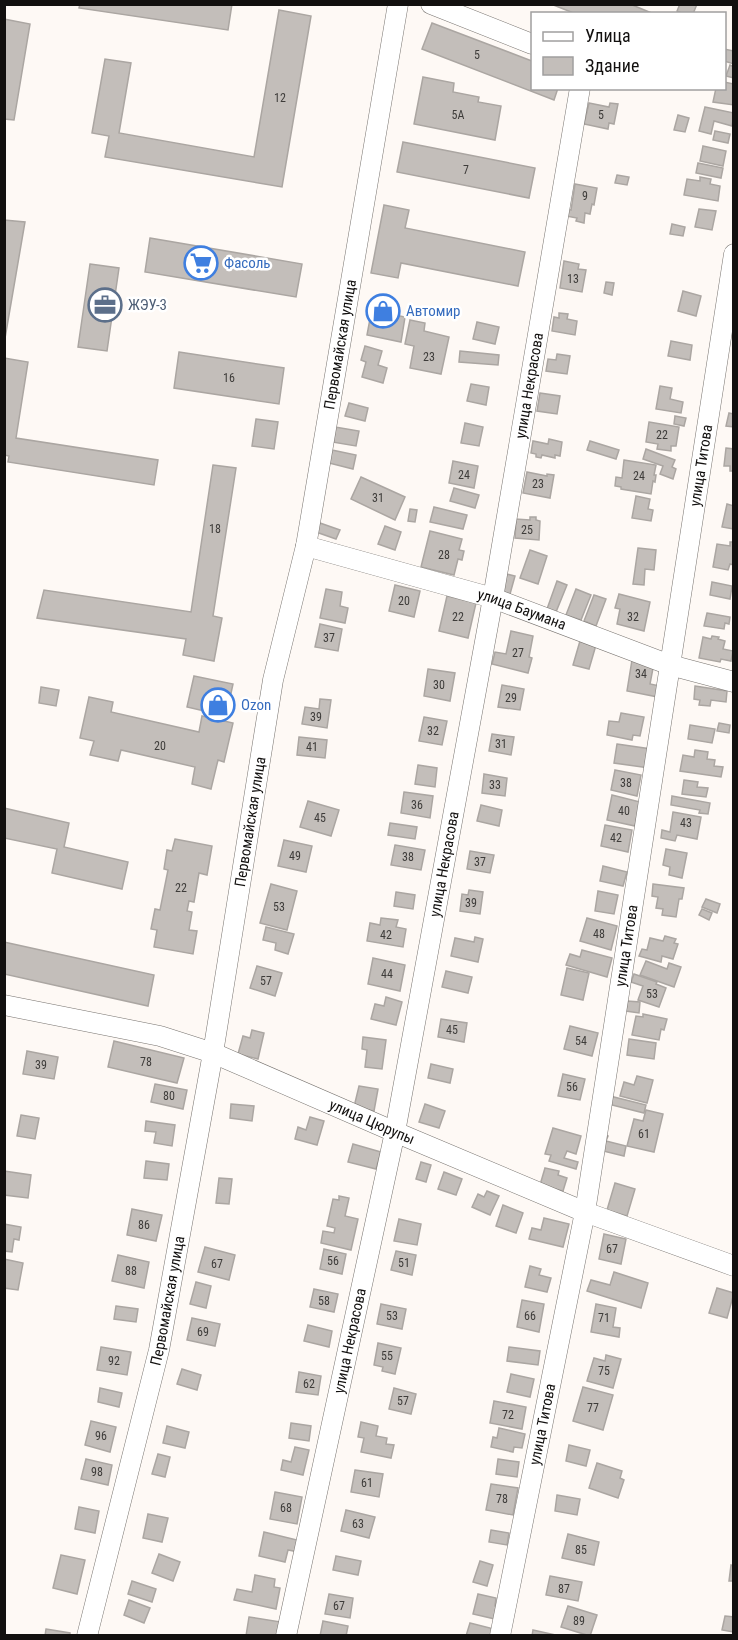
<svg xmlns="http://www.w3.org/2000/svg" width="738" height="1640" font-family="'Roboto Condensed',sans-serif">
  <style>
    .building { fill: #c3beba; stroke: #aba6a2; stroke-width: 1.5 }
    .lines { fill: none; stroke-linecap: round; stroke-linejoin: round }
    .minor-casing { stroke: #787470; stroke-width: 21 }
    .minor { stroke: #fff; stroke-width: 20 }
    .labels { text-anchor: middle; dominant-baseline: central; stroke-width: 5; stroke-linejoin: round; paint-order: stroke }
    .number-label { font-size: 12px; fill: #3e3c3a }
    .shop-label { font-size: 15px; fill: #366cbe; stroke: #fff; text-anchor: start }
    .service-label { font-size: 15px; fill: #4e5e75; stroke: #fff; text-anchor: start }
    .street-label { font-size: 15px; fill: #12100f; stroke: #fff }
  </style>
  <rect width="100%" height="100%" fill="#fef9f5"/>
  <g class="building">
    <path d="M80,4H232L228,30L79,8Z"/>
    <path d="M551,4H630L654,14H576Z"/>
    <path d="M680,4H697L693,14H684L677,11Z"/>
    <path d="M279,10L311,16L282,187L105,157L109,136L92,133L105,59L131,63L119,133L254,157Z"/>
    <path d="M4,19L30,24L14,120L4,119Z"/>
    <path d="M432,23L532,61V88H558L554,100L422,49Z"/>
    <path d="M724,49L734,51V64L724,61Z"/>
    <path d="M730,65L734,67V78L726,76Z"/>
    <path d="M423,77L454,83L453,92L479,97L478,102L501,106L495,140L414,124Z"/>
    <path d="M724,82L734,84V105L713,102L716,88H724Z"/>
    <path d="M589,103L609,107L610,103L618,104L614,124L609,123L608,129L584,124Z"/>
    <path d="M705,107L734,113L732,126L714,121L711,134L699,131Z"/>
    <path d="M678,115L689,118L685,132L674,130Z"/>
    <path d="M715,131L730,134L728,143L713,140Z"/>
    <path d="M403,142L535,168L529,198L397,172Z"/>
    <path d="M703,146L726,151L723,166L700,161Z"/>
    <path d="M698,163L723,168L721,178L696,173Z"/>
    <path d="M617,175L629,177L627,185L615,183Z"/>
    <path d="M700,177L711,179L710,184L720,186L718,201L684,195L687,179L700,181Z"/>
    <path d="M575,184L597,188L594,205L592,204L590,214L585,213L584,223L576,221L577,218L566,216L567,209L571,210Z"/>
    <path d="M384,205L409,210L405,228L525,252L518,286L401,263L398,278L371,273Z"/>
    <path d="M699,209L716,211L712,230L695,227Z"/>
    <path d="M4,220L25,222L4,344Z"/>
    <path d="M672,224L685,227L683,236L670,234Z"/>
    <path d="M150,238L302,264L296,297L145,272Z"/>
    <path d="M564,261L579,264L578,269L586,270L582,292L560,288Z"/>
    <path d="M90,264L119,268L107,351L78,347Z"/>
    <path d="M606,282L614,283L612,295L604,293Z"/>
    <path d="M683,291L701,296L696,316L678,311Z"/>
    <path d="M372,308L396,312L395,315L405,317L401,342L367,335Z"/>
    <path d="M559,313L568,314L567,319L577,321L575,335L552,331L554,317L559,318Z"/>
    <path d="M410,320L425,323L424,331L449,337L441,374L410,368L414,346L405,344Z"/>
    <path d="M477,322L499,327L495,344L473,339Z"/>
    <path d="M671,341L692,345L690,360L668,356Z"/>
    <path d="M365,346L382,351L378,365L387,368L383,383L362,377L366,362L361,360Z"/>
    <path d="M460,351L499,355L498,365L459,362Z"/>
    <path d="M179,352L284,368L279,404L174,388Z"/>
    <path d="M557,354L570,356L567,374L546,371L548,359L556,360Z"/>
    <path d="M4,358L28,362L16,438L158,460L154,485L8,462L9,456L4,455Z"/>
    <path d="M471,384L489,387L486,405L467,401Z"/>
    <path d="M660,386L672,388L670,399L683,402L681,413L656,409Z"/>
    <path d="M540,393L560,396L557,414L537,411Z"/>
    <path d="M349,403L368,408L365,421L345,416Z"/>
    <path d="M729,413L734,414V427L726,426Z"/>
    <path d="M675,416L686,418L684,426L674,424Z"/>
    <path d="M256,419L278,422L274,449L252,446Z"/>
    <path d="M649,422L679,427L676,446H671V451L657,449L658,444L646,442Z"/>
    <path d="M465,423L483,427L479,446L461,443Z"/>
    <path d="M335,427L359,431L356,446L332,442Z"/>
    <path d="M549,439L562,442L560,456L555,455V458L542,455L541,458L536,457V454L531,453L533,441L548,444Z"/>
    <path d="M590,441L619,450L616,459L587,450Z"/>
    <path d="M726,448L734,449V471H730V466H724Z"/>
    <path d="M646,449L675,460L672,467L676,469L673,479L660,474L663,466L643,459Z"/>
    <path d="M332,450L356,455L353,469L329,463Z"/>
    <path d="M624,460L656,465L654,475H656L655,482L653,481L651,494L621,489V487L615,486L616,477L622,478Z"/>
    <path d="M453,461L478,466L474,488L449,483Z"/>
    <path d="M213,465L236,468L213,616L222,618L214,661L183,655L186,639L37,618L44,590L191,612Z"/>
    <path d="M527,472L547,476V474L554,475L550,498L523,493Z"/>
    <path d="M361,477L405,497L395,520L351,499Z"/>
    <path d="M454,488L479,495L475,508L450,501Z"/>
    <path d="M636,496L650,499L648,509L653,510L651,521L632,518Z"/>
    <path d="M727,504L734,506V529L722,527Z"/>
    <path d="M434,507L467,515L463,529L430,522Z"/>
    <path d="M410,509L417,510L415,522L408,521Z"/>
    <path d="M530,517H536V520L540,521L539,540L515,538L516,519L530,520Z"/>
    <path d="M320,523L340,530L336,539L316,532Z"/>
    <path d="M385,526L401,532L395,550L378,544Z"/>
    <path d="M430,531L462,539L459,550L464,551L462,560L458,559L454,575L421,567Z"/>
    <path d="M730,542H734V565L730,564L728,570L713,567L717,544L730,546Z"/>
    <path d="M638,548L656,550L654,570L645,569L644,585L633,584Z"/>
    <path d="M530,550L547,556L538,584L520,578Z"/>
    <path d="M502,573L515,576L510,594L497,590Z"/>
    <path d="M557,581L567,585L556,612L547,609Z"/>
    <path d="M712,582L732,586L730,599L710,595Z"/>
    <path d="M395,585L420,591L414,617L389,611Z"/>
    <path d="M326,589L342,592L340,606L348,608L345,623L320,618Z"/>
    <path d="M576,589L591,595L581,620L566,615Z"/>
    <path d="M619,594L650,602L644,631L617,624L620,609L615,608Z"/>
    <path d="M594,595L606,599L596,626L584,621Z"/>
    <path d="M447,596L476,603L468,638L439,631Z"/>
    <path d="M707,613L730,617L729,624L725,623L724,629L704,626Z"/>
    <path d="M320,624L342,629L338,651L315,647Z"/>
    <path d="M511,631L533,636L529,657L532,658L528,673L492,664L495,652L506,654Z"/>
    <path d="M712,636L719,637L718,639L725,641L723,649L733,651L731,661L721,659L720,662L699,658L703,637L711,639Z"/>
    <path d="M580,641L596,645L589,669L573,665Z"/>
    <path d="M632,660L654,663L650,684L660,686L658,697L627,691Z"/>
    <path d="M428,669L455,673L450,701L424,696Z"/>
    <path d="M194,676L233,684L226,716L187,707Z"/>
    <path d="M502,685L524,689L520,710L498,707Z"/>
    <path d="M695,686L727,691L726,702L711,700L710,706L699,705L700,700L694,699Z"/>
    <path d="M41,687L59,690L56,706L39,703Z"/>
    <path d="M89,697L113,702L111,712L199,732L202,716L233,723L224,762L218,760L211,789L192,784L195,767L121,750L118,761L90,755L94,741L80,738Z"/>
    <path d="M320,699L331,700L327,728L302,724L305,707L319,709Z"/>
    <path d="M621,713L644,717L640,736L633,735L632,740L607,735L609,721L619,722Z"/>
    <path d="M424,717L447,721L442,745L419,741Z"/>
    <path d="M719,723L730,725L729,733L717,731Z"/>
    <path d="M690,725L715,729L712,743L688,739Z"/>
    <path d="M492,734L514,737L511,755L489,751Z"/>
    <path d="M299,737L327,740L325,758L297,755Z"/>
    <path d="M617,744L651,749L649,768L614,763Z"/>
    <path d="M695,750L708,752L707,759L715,760L714,766L723,767L721,777L680,771L683,755L694,757Z"/>
    <path d="M418,765L437,768L435,787L415,784Z"/>
    <path d="M615,770L641,775L637,796L611,790Z"/>
    <path d="M484,774L507,778L505,796L482,793Z"/>
    <path d="M684,780L698,782L697,787L708,788L706,797L682,794Z"/>
    <path d="M404,792L433,796L430,818L401,813Z"/>
    <path d="M612,795L640,802L635,826L607,820Z"/>
    <path d="M672,796L710,803L708,814L699,813L700,810L671,805Z"/>
    <path d="M308,801L339,810L331,836L300,827Z"/>
    <path d="M481,805L502,810L499,826L477,821Z"/>
    <path d="M4,808L69,823L64,847L128,862L122,889L52,873L57,849L4,838Z"/>
    <path d="M673,812L701,817L697,839L677,835L675,841L661,838L662,830L670,832Z"/>
    <path d="M390,823L417,827L415,839L388,835Z"/>
    <path d="M605,825L632,830L628,852L601,846Z"/>
    <path d="M175,839L212,846L207,875L199,873L194,902L189,901L187,911L192,912L189,930L197,931L193,954L154,947L157,930L151,929L155,909L160,910L168,870L164,869L167,850L172,851Z"/>
    <path d="M284,840L312,846L306,872L278,866Z"/>
    <path d="M395,845L425,850L421,870L391,865Z"/>
    <path d="M666,849L687,853L682,878L669,875L670,867L663,865Z"/>
    <path d="M470,851L494,855L490,873L467,869Z"/>
    <path d="M603,866L627,872L623,886L600,881Z"/>
    <path d="M271,884L297,891L287,930L260,923Z"/>
    <path d="M653,884L684,888L682,899H679L676,917L662,915L663,909L656,908L658,897L652,896Z"/>
    <path d="M469,890L483,892L480,914L460,911L462,894L468,895Z"/>
    <path d="M598,891L618,895L614,914L595,911Z"/>
    <path d="M396,892L415,895L413,909L394,906Z"/>
    <path d="M706,899L720,904L717,913L702,907Z"/>
    <path d="M702,909L712,913L709,920L699,915Z"/>
    <path d="M381,918L398,920L396,927L406,929L403,947L367,941L370,923L380,925Z"/>
    <path d="M587,918L617,926L611,950L580,941Z"/>
    <path d="M266,927L294,934L288,954L275,950L276,943L263,940Z"/>
    <path d="M665,936L676,939L674,943L678,944L673,959L662,956L661,962L639,956L642,949L647,950L650,938L663,941Z"/>
    <path d="M475,937L483,939L478,962L451,956L455,938L474,942Z"/>
    <path d="M4,942L154,975L148,1006L4,974Z"/>
    <path d="M582,950L612,958L607,977L566,965L570,954L580,957Z"/>
    <path d="M373,958L405,965L400,991L368,984Z"/>
    <path d="M646,961L667,969L669,963L681,967L674,987L640,975Z"/>
    <path d="M257,966L282,973L275,996L250,988Z"/>
    <path d="M567,968L589,973L583,1000L561,995Z"/>
    <path d="M446,971L472,977L468,993L442,987Z"/>
    <path d="M634,974L657,982L656,984L666,988L659,1007L638,1000L643,986L631,982Z"/>
    <path d="M386,997L402,1002L396,1025L371,1019L375,1004L384,1006Z"/>
    <path d="M627,1001L640,1002L639,1013L626,1011Z"/>
    <path d="M643,1014L667,1019L664,1030L661,1029L659,1040L632,1035L636,1016L643,1017Z"/>
    <path d="M441,1019L467,1023L464,1042L438,1037Z"/>
    <path d="M570,1026L598,1033L592,1056L564,1049Z"/>
    <path d="M252,1030L264,1033L258,1059L238,1054L243,1036L250,1038Z"/>
    <path d="M363,1037L386,1040L382,1069L365,1067L367,1050L362,1049Z"/>
    <path d="M629,1039L656,1043L654,1059L627,1055Z"/>
    <path d="M114,1041L184,1058L177,1083L108,1067Z"/>
    <path d="M27,1051L58,1057L54,1079L23,1074Z"/>
    <path d="M431,1064L453,1069L450,1083L428,1078Z"/>
    <path d="M563,1074L585,1079L580,1100L558,1096Z"/>
    <path d="M637,1076L653,1080L647,1103L620,1096L624,1082L634,1085Z"/>
    <path d="M155,1084L187,1090L183,1109L151,1102Z"/>
    <path d="M359,1086L378,1089L374,1111L354,1107Z"/>
    <path d="M610,1096L646,1105L644,1113L608,1104Z"/>
    <path d="M231,1104L254,1106L252,1121L230,1118Z"/>
    <path d="M425,1104L445,1111L439,1128L419,1122Z"/>
    <path d="M646,1110L663,1114L654,1152L627,1146L634,1119L643,1121Z"/>
    <path d="M21,1115L39,1118L35,1139L17,1136Z"/>
    <path d="M310,1117L324,1121L317,1145L295,1139L298,1127L306,1130Z"/>
    <path d="M146,1121L175,1125L172,1146L154,1143L156,1132L145,1131Z"/>
    <path d="M553,1128L581,1136L576,1154L567,1151L564,1158L578,1162L576,1169L549,1161L551,1155L545,1154Z"/>
    <path d="M602,1135L608,1136L606,1141L626,1146L624,1156L603,1151Z"/>
    <path d="M353,1144L381,1152L376,1169L348,1162Z"/>
    <path d="M146,1161L169,1164L167,1180L144,1178Z"/>
    <path d="M421,1162L431,1165L426,1182L416,1179Z"/>
    <path d="M545,1168L559,1171L558,1175L567,1178L563,1191L540,1185Z"/>
    <path d="M4,1171L31,1175L28,1198L4,1195Z"/>
    <path d="M444,1172L462,1179L456,1195L438,1189Z"/>
    <path d="M219,1178L232,1179L229,1204L216,1203Z"/>
    <path d="M615,1183L635,1189L627,1216L607,1210Z"/>
    <path d="M487,1191L499,1196L490,1215L472,1207L478,1194L484,1197Z"/>
    <path d="M339,1196L349,1198L345,1216L358,1219L351,1250L321,1243L323,1231L334,1233L335,1228L327,1226L333,1199L339,1200Z"/>
    <path d="M503,1205L523,1213L516,1233L496,1226Z"/>
    <path d="M132,1209L162,1215L156,1241L127,1235Z"/>
    <path d="M544,1218L569,1224L563,1247L529,1239L532,1228L541,1230Z"/>
    <path d="M399,1219L421,1224L417,1245L394,1241Z"/>
    <path d="M4,1224L21,1227L19,1240L14,1239L12,1252L4,1251Z"/>
    <path d="M604,1234L626,1239L621,1264L599,1259Z"/>
    <path d="M205,1247L235,1255L229,1280L198,1272Z"/>
    <path d="M324,1249L346,1254L342,1274L320,1269Z"/>
    <path d="M396,1251L416,1255L412,1275L391,1270Z"/>
    <path d="M118,1255L149,1262L144,1288L112,1281Z"/>
    <path d="M4,1259L23,1263L18,1290L4,1288Z"/>
    <path d="M530,1266L541,1269L539,1275L551,1278L547,1292L525,1287Z"/>
    <path d="M614,1272L648,1283L641,1308L587,1291L591,1280L610,1285Z"/>
    <path d="M196,1282L211,1286L206,1308L190,1304Z"/>
    <path d="M717,1288L734,1293L727,1318L709,1313Z"/>
    <path d="M314,1289L338,1294L334,1312L310,1307Z"/>
    <path d="M522,1300L544,1304L539,1332L517,1327Z"/>
    <path d="M381,1304L406,1309L402,1329L377,1324Z"/>
    <path d="M596,1304L616,1308L613,1327L620,1328L619,1337L591,1332Z"/>
    <path d="M116,1306L138,1309L136,1322L114,1319Z"/>
    <path d="M192,1318L220,1324L215,1346L187,1340Z"/>
    <path d="M308,1325L332,1331L329,1347L304,1341Z"/>
    <path d="M378,1343L401,1348L395,1374L382,1371L383,1367L374,1365Z"/>
    <path d="M101,1347L131,1352L127,1375L97,1370Z"/>
    <path d="M509,1347L540,1351L538,1365L507,1361Z"/>
    <path d="M606,1355L621,1359L613,1388L587,1381L594,1358L605,1361Z"/>
    <path d="M182,1369L201,1375L197,1390L177,1384Z"/>
    <path d="M299,1372L321,1376L318,1395L296,1392Z"/>
    <path d="M511,1374L534,1379L530,1397L507,1392Z"/>
    <path d="M583,1387L613,1395L603,1430L573,1421Z"/>
    <path d="M100,1388L122,1393L119,1407L98,1402Z"/>
    <path d="M394,1388L416,1394L411,1414L389,1409Z"/>
    <path d="M494,1401L526,1407L522,1429L490,1423Z"/>
    <path d="M91,1421L116,1427L110,1452L85,1445Z"/>
    <path d="M361,1422L378,1426L376,1436L387,1438L386,1444L394,1445L391,1458L361,1452L364,1438L358,1437Z"/>
    <path d="M291,1423L311,1426L309,1441L289,1438Z"/>
    <path d="M167,1426L189,1432L185,1448L163,1443Z"/>
    <path d="M499,1428L525,1434L522,1448L514,1447L513,1452L491,1447L493,1437L497,1438Z"/>
    <path d="M569,1445L590,1450L586,1466L566,1461Z"/>
    <path d="M295,1447L309,1450L303,1475L281,1470L283,1460L291,1462Z"/>
    <path d="M158,1454L170,1457L165,1477L152,1474Z"/>
    <path d="M86,1459L112,1465L108,1485L81,1479Z"/>
    <path d="M498,1459L519,1462L517,1477L496,1474Z"/>
    <path d="M597,1463L622,1471L620,1478L624,1480L618,1498L589,1488Z"/>
    <path d="M355,1470L383,1474L379,1497L351,1492Z"/>
    <path d="M491,1484L518,1488L513,1515L486,1510Z"/>
    <path d="M275,1492L302,1497L297,1524L270,1519Z"/>
    <path d="M557,1495L580,1499L577,1515L555,1511Z"/>
    <path d="M79,1507L99,1511L95,1533L75,1529Z"/>
    <path d="M346,1510L375,1517L369,1538L341,1531Z"/>
    <path d="M148,1514L168,1518L162,1542L143,1538Z"/>
    <path d="M491,1530L509,1533L507,1545L489,1542Z"/>
    <path d="M264,1532L301,1541L298,1552L288,1550L285,1562L259,1556Z"/>
    <path d="M568,1534L599,1542L594,1565L562,1558Z"/>
    <path d="M159,1554L180,1562L173,1581L152,1573Z"/>
    <path d="M61,1555L85,1560L77,1594L53,1588Z"/>
    <path d="M336,1556L361,1561L358,1575L333,1570Z"/>
    <path d="M480,1561L493,1565L487,1586L473,1582Z"/>
    <path d="M731,1565L734,1566V1581H729Z"/>
    <path d="M255,1575L275,1579L274,1587L280,1588L276,1609L234,1600L237,1589L252,1592Z"/>
    <path d="M550,1576L582,1582L578,1601L546,1595Z"/>
    <path d="M132,1581L156,1589L152,1602L128,1594Z"/>
    <path d="M329,1594L353,1598L350,1618L325,1614Z"/>
    <path d="M478,1594L496,1598L495,1606L498,1607L495,1619L473,1614Z"/>
    <path d="M129,1600L150,1608L144,1623L124,1615Z"/>
    <path d="M568,1606L597,1615L590,1636L561,1627Z"/>
    <path d="M725,1616L734,1617V1632L722,1630Z"/>
    <path d="M249,1617L281,1622L278,1636H246Z"/>
    <path d="M323,1621L348,1626L346,1636H320Z"/>
    <path d="M470,1623L494,1629L493,1636H466Z"/>
    <path d="M46,1629L70,1633V1636H45Z"/>
    <path d="M533,1630L560,1636H532Z"/>
  </g>
  <g class="lines">
    <defs>
      <g id="minor">
        <path d="M431,4L532,44"/>
        <path id="s1" d="M306,546L493,598L670,665L734,682"/>
        <path id="s2" d="M4,1005L160,1036L213,1053L395,1132L585,1212L734,1266"/>
        <path id="s3" d="M87,1636L159,1350L213,1053L273,680L306,546L398,4"/>
        <path id="s4" d="M286,1636L395,1132L493,598L580,88"/>
        <path id="s5" d="M500,1636L585,1212L734,254"/>
      </g>
    </defs>
    <use href="#minor" class="minor-casing"/>
    <use href="#minor" class="minor"/>
  </g>
  <defs>
    <symbol id="supermarket-ring" viewBox="-11 -11 22 22"><circle r="9.5" fill="#fff" stroke="#3f7fe0" stroke-width="1.5"/><path d="M-6-5.5h2.5l.6 2H6L4.5 2H-2.5L-4.4-4H-6ZM-1.5 3.2a1.3 1.3 0 1 0 .1 0ZM3 3.2a1.3 1.3 0 1 0 .1 0Z" fill="#3f7fe0"/></symbol>
    <symbol id="office-ring" viewBox="-11 -11 22 22"><circle r="9.5" fill="#fff" stroke="#5c6f8a" stroke-width="1.5"/><path d="M-6-3h4V-5.5h4V-3h4V5H-6ZM-1-4.5V-3h2v-1.5ZM-6 0V1H6V0Z" fill="#5c6f8a"/></symbol>
    <symbol id="shop-ring" viewBox="-11 -11 22 22"><circle r="9.5" fill="#fff" stroke="#3f7fe0" stroke-width="1.5"/><path d="M-5-2.5h2.3a2.7 3.5 0 0 1 5.4 0H5L5.5 6h-11ZM-1.5-2.5h3a1.5 2.3 0 0 0-3 0Z" fill="#3f7fe0"/></symbol>
  </defs>
  <g fill-rule="evenodd">
    <use href="#supermarket-ring" x="182" y="244" width="38" height="38"/>
    <use href="#office-ring" x="86" y="286" width="38" height="38"/>
    <use href="#shop-ring" x="364" y="292" width="38" height="38"/>
    <use href="#shop-ring" x="199" y="686" width="38" height="38"/>
  </g>
  <g class="labels">
    <g class="number-label">
      <text x="477" y="55">5</text>
      <text x="280" y="98">12</text>
      <text x="458" y="115">5А</text>
      <text x="601" y="115">5</text>
      <text x="466" y="170">7</text>
      <text x="585" y="196">9</text>
      <text x="573" y="279">13</text>
      <text x="429" y="357">23</text>
      <text x="229" y="378">16</text>
      <text x="662" y="435">22</text>
      <text x="464" y="475">24</text>
      <text x="639" y="476">24</text>
      <text x="538" y="484">23</text>
      <text x="378" y="498">31</text>
      <text x="215" y="529">18</text>
      <text x="527" y="530">25</text>
      <text x="444" y="555">28</text>
      <text x="404" y="601">20</text>
      <text x="458" y="617">22</text>
      <text x="633" y="617">32</text>
      <text x="329" y="638">37</text>
      <text x="518" y="653">27</text>
      <text x="641" y="674">34</text>
      <text x="439" y="685">30</text>
      <text x="511" y="698">29</text>
      <text x="316" y="717">39</text>
      <text x="433" y="731">32</text>
      <text x="501" y="744">31</text>
      <text x="160" y="746">20</text>
      <text x="312" y="747">41</text>
      <text x="626" y="783">38</text>
      <text x="495" y="785">33</text>
      <text x="417" y="805">36</text>
      <text x="624" y="811">40</text>
      <text x="320" y="818">45</text>
      <text x="686" y="823">43</text>
      <text x="616" y="838">42</text>
      <text x="295" y="856">49</text>
      <text x="408" y="857">38</text>
      <text x="480" y="862">37</text>
      <text x="181" y="888">22</text>
      <text x="471" y="903">39</text>
      <text x="279" y="907">53</text>
      <text x="599" y="934">48</text>
      <text x="386" y="935">42</text>
      <text x="387" y="974">44</text>
      <text x="266" y="981">57</text>
      <text x="652" y="994">53</text>
      <text x="452" y="1030">45</text>
      <text x="581" y="1041">54</text>
      <text x="146" y="1062">78</text>
      <text x="41" y="1065">39</text>
      <text x="572" y="1087">56</text>
      <text x="169" y="1096">80</text>
      <text x="644" y="1134">61</text>
      <text x="144" y="1225">86</text>
      <text x="612" y="1249">67</text>
      <text x="333" y="1261">56</text>
      <text x="404" y="1263">51</text>
      <text x="217" y="1264">67</text>
      <text x="131" y="1271">88</text>
      <text x="324" y="1301">58</text>
      <text x="392" y="1316">53</text>
      <text x="530" y="1316">66</text>
      <text x="604" y="1318">71</text>
      <text x="203" y="1332">69</text>
      <text x="387" y="1356">55</text>
      <text x="114" y="1361">92</text>
      <text x="604" y="1371">75</text>
      <text x="309" y="1384">62</text>
      <text x="403" y="1401">57</text>
      <text x="593" y="1408">77</text>
      <text x="508" y="1415">72</text>
      <text x="101" y="1436">96</text>
      <text x="97" y="1472">98</text>
      <text x="367" y="1483">61</text>
      <text x="502" y="1499">78</text>
      <text x="286" y="1508">68</text>
      <text x="358" y="1524">63</text>
      <text x="581" y="1550">85</text>
      <text x="564" y="1589">87</text>
      <text x="339" y="1606">67</text>
      <text x="579" y="1621">89</text>
    </g>
    <g class="shop-label">
      <text x="224" y="263">Фасоль</text>
      <text x="406" y="311">Автомир</text>
      <text x="241" y="705">Ozon</text>
    </g>
    <g class="service-label">
      <text x="128" y="305">ЖЭУ-3</text>
    </g>
    <g class="street-label">
      <text stroke="none"><textPath href="#s3" startOffset="1317">Первомайская улица</textPath></text>
      <text stroke="none"><textPath href="#s4" startOffset="1274">улица Некрасова</textPath></text>
      <text stroke="none"><textPath href="#s5" startOffset="1188">улица Титова</textPath></text>
      <text stroke="none"><textPath href="#s1" startOffset="225">улица Баумана</textPath></text>
      <text stroke="none"><textPath href="#s3" startOffset="831">Первомайская улица</textPath></text>
      <text stroke="none"><textPath href="#s4" startOffset="788">улица Некрасова</textPath></text>
      <text stroke="none"><textPath href="#s5" startOffset="702">улица Титова</textPath></text>
      <text stroke="none"><textPath href="#s2" startOffset="388">улица Цюрупы</textPath></text>
      <text stroke="none"><textPath href="#s3" startOffset="345">Первомайская улица</textPath></text>
      <text stroke="none"><textPath href="#s4" startOffset="302">улица Некрасова</textPath></text>
      <text stroke="none"><textPath href="#s5" startOffset="216">улица Титова</textPath></text>
    </g>
  </g>
  <rect width="738" height="1640" fill="none" stroke="#12100f" stroke-width="12"/>
  <rect x="531" y="12" width="195" height="78" fill="#ffffff" stroke="#a09f9f" stroke-width="1.5"/>
  <rect x="543" y="32" width="30" height="9" fill="#ffffff" stroke="#a09f9f" stroke-width="1.5"/>
  <text x="585" y="42" font-size="18" fill="#12100f">Улица</text>
  <rect x="543" y="57" width="30" height="18" fill="#c3beba" stroke="#a09f9f" stroke-width="1.5"/>
  <text x="585" y="72" font-size="18" fill="#12100f">Здание</text>
</svg>
